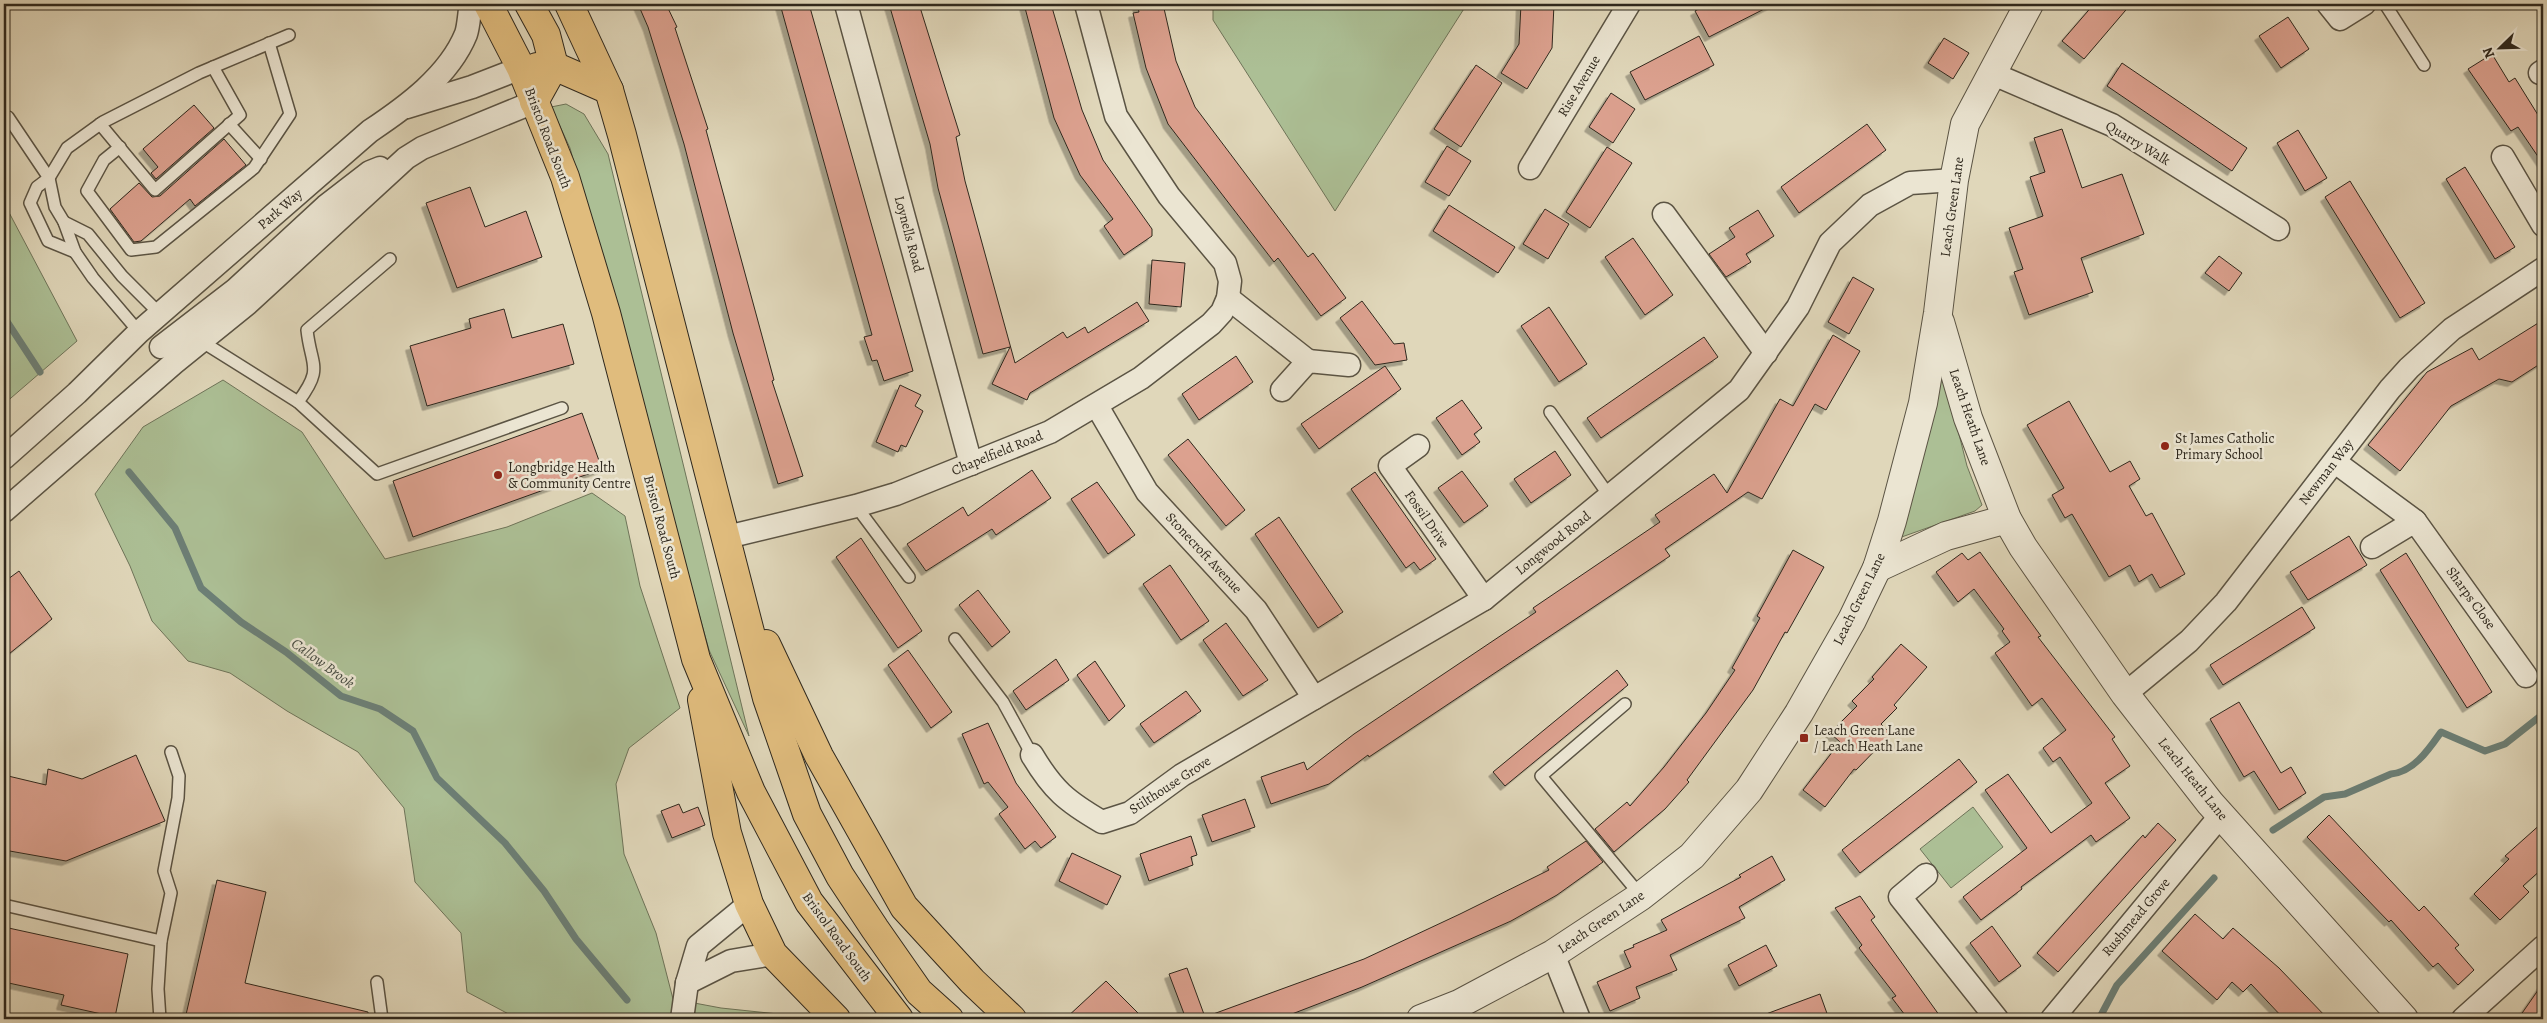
<svg xmlns="http://www.w3.org/2000/svg" width="2547" height="1023" font-family="Alegreya,serif">
  <style>
    .green { fill: #acbf95; stroke: #6e7459 }
    .lines { fill: none; stroke-linecap: round; stroke-linejoin: round }
    .stream { stroke: #6c7f76; stroke-width: 7 }
    .building { fill: #dca18f; stroke: #2f281d; filter: url(#shadow) }
    .service-casing { stroke: #5b5444; stroke-width: 14 }
    .minor-casing { stroke: #5b5444; stroke-width: 25 }
    .tertiary-casing { stroke: #5b5444; stroke-width: 30 }
    .trunk-casing { stroke: #2f281d; stroke-width: 30 }
    .service { stroke: #ebe5d2; stroke-width: 11 }
    .minor { stroke: #ebe5d2; stroke-width: 22 }
    .tertiary { stroke: #ebe5d2; stroke-width: 28 }
    .trunk { stroke: #e0bc7d; stroke-width: 28 }
    .poi-dot { fill: #8f2418; stroke: #ebe5d2; stroke-width: 2 }
    .labels { text-anchor: middle; dominant-baseline: central; stroke-width: 5; stroke-linejoin: round; paint-order: stroke }
    .street-label { font-size: 14px; fill: #2f281d; stroke: #ebe5d2 }
    .poi-label { font-size: 14px; fill: #2f281d; stroke: #ebe5d2; text-anchor: start }
    .water-label { font-size: 15px; font-style: italic; fill: #484c42; stroke: #ebe5d2 }
  </style>
  <defs>
    <filter id="shadow"><feDropShadow dx="-4.5" dy="4.5" stdDeviation="0" flood-color="#0004"/></filter>
  </defs>
  <rect width="100%" height="100%" fill="#e0d7ba"/>
  <filter id="stains"><feTurbulence type="fractalNoise" baseFrequency=".004" numOctaves="4"/><feColorMatrix values="0 0 0 0 .2 0 0 0 0 .09 0 0 0 0 .02 0 0 0 .5 -.17"/></filter>
  <radialGradient id="worn" r=".72"><stop offset=".6" stop-color="#630" stop-opacity="0"/><stop offset="1" stop-color="#630" stop-opacity=".3"/></radialGradient>
  <g class="green">
    <path d="M1213,4H1467L1335,211L1213,20Z"/>
    <path d="M566,104L584,114L608,154L749,736L709,650L570,148L551,107Z"/>
    <path d="M4,203L77,341L4,404Z"/>
    <path d="M1942,367L1967,466L1982,505L1975,511L1896,539Z"/>
    <path d="M223,380L302,432L385,559L507,527L592,493L625,516L640,586L680,708L629,748L616,784L624,854L656,933L673,999L721,1008L778,1014L785,1019H518L467,992L461,933L415,882L404,808L358,752L287,711L230,673L188,661L152,621L130,566L95,494L143,427Z"/>
    <path d="M1973,807L2003,847L1951,888L1920,849Z"/>
  </g>
  <g class="lines">
    <g class="stream">
      <path d="M4,317L40,372"/>
      <path d="M129,472L175,528L201,588L241,622L286,652L341,696L380,709L413,731L437,778L505,843L544,891L576,939L627,1000"/>
      <path d="M2273,830L2324,797L2345,794L2391,774C2414,772 2429,749 2441,732L2485,751L2505,744L2543,714"/>
      <path d="M2099,1019L2117,985L2214,878"/>
    </g>
  </g>
  <g class="building">
    <path d="M638,4H666L677,27L675,28L708,129L706,130L774,380L772,381L803,476L778,484L733,333L684,144L648,27Z"/>
    <path d="M780,4H809L913,371L884,381L877,360L872,361L864,337L872,335Z"/>
    <path d="M889,4H919L960,135L956,137L965,181L1015,363L1063,332L1067,338L1085,327L1088,333L1137,302L1149,321L1030,393L1027,400L992,384L1010,347L983,354L938,188L930,144Z"/>
    <path d="M1024,4H1051L1082,110L1103,160L1152,229V236L1124,255L1104,226L1113,219L1080,175L1054,118Z"/>
    <path d="M1137,4H1163L1176,61L1195,107L1308,257L1313,253L1346,298L1321,316L1278,258L1274,262L1168,124L1146,68L1133,13L1139,12Z"/>
    <path d="M1521,4H1554L1552,48L1527,89L1501,73L1519,44Z"/>
    <path d="M1708,4H1774L1709,37L1695,11Z"/>
    <path d="M2094,4H2131L2084,59L2062,41Z"/>
    <path d="M2288,17L2309,49L2281,68L2259,36Z"/>
    <path d="M1699,36L1714,65L1645,100L1630,72Z"/>
    <path d="M1944,38L1969,53L1953,79L1928,63Z"/>
    <path d="M2492,54L2509,82L2515,78L2543,123V164L2518,127L2511,131L2468,69Z"/>
    <path d="M2122,63L2247,148L2232,171L2107,86Z"/>
    <path d="M1476,65L1502,83L1461,147L1434,129Z"/>
    <path d="M1611,93L1635,109L1613,143L1589,127Z"/>
    <path d="M194,105L214,128L156,179L151,173L158,167L143,149Z"/>
    <path d="M1867,124L1886,150L1799,213L1781,187Z"/>
    <path d="M2062,129L2082,188L2122,174L2144,234L2081,258L2093,292L2029,315L2014,272L2023,269L2009,228L2043,216L2030,177L2045,172L2034,138Z"/>
    <path d="M2298,130L2327,178L2305,191L2277,143Z"/>
    <path d="M224,139L246,165L195,206L190,199L141,241L134,242L110,209L139,183L152,197L160,196Z"/>
    <path d="M1447,146L1471,161L1449,196L1425,182Z"/>
    <path d="M1607,147L1632,163L1590,228L1566,212Z"/>
    <path d="M2465,167L2515,247L2495,259L2446,179Z"/>
    <path d="M2350,181L2425,303L2400,318L2325,197Z"/>
    <path d="M470,187L485,227L526,211L542,257L457,288L426,203Z"/>
    <path d="M1449,205L1515,247L1498,273L1433,231Z"/>
    <path d="M1545,209L1569,224L1548,259L1523,244Z"/>
    <path d="M1758,210L1774,236L1746,254L1751,262L1726,277L1709,254L1735,237L1729,228Z"/>
    <path d="M1633,238L1673,295L1645,315L1605,257Z"/>
    <path d="M2219,256L2242,273L2229,291L2205,273Z"/>
    <path d="M1152,260L1185,263L1181,307L1149,304Z"/>
    <path d="M1853,277L1874,289L1849,334L1828,322Z"/>
    <path d="M1362,301L1394,344L1404,343L1407,360L1375,365L1340,318Z"/>
    <path d="M1549,307L1587,364L1559,382L1521,326Z"/>
    <path d="M504,309L512,338L563,324L574,364L427,406L410,346L471,328L469,319Z"/>
    <path d="M2543,320V362L2512,382L2499,379L2451,406L2400,471L2368,445L2427,372L2472,348L2479,360Z"/>
    <path d="M1833,335L1860,351L1826,410L1815,404L1762,499L1748,492L1665,549L1670,556L1369,757L1368,755L1329,784L1271,804L1261,777L1304,762L1307,770L1354,734L1536,612L1533,608L1660,522L1655,515L1714,474L1727,493L1780,399L1793,406Z"/>
    <path d="M1704,337L1718,357L1601,438L1587,418Z"/>
    <path d="M1236,356L1253,382L1199,420L1182,394Z"/>
    <path d="M1385,366L1401,389L1319,449L1301,424Z"/>
    <path d="M900,385L921,395L915,406L923,411L906,447L901,445L898,452L876,442Z"/>
    <path d="M1462,400L1482,428L1474,434L1480,442L1462,455L1436,418Z"/>
    <path d="M2069,401L2110,472L2130,461L2140,479L2129,486L2146,516L2152,513L2185,574L2160,588L2152,574L2139,582L2130,565L2109,577L2072,514L2065,518L2052,495L2064,488L2027,425Z"/>
    <path d="M582,413L602,469L413,537L393,481Z"/>
    <path d="M1188,439L1245,510L1226,526L1168,455Z"/>
    <path d="M1555,451L1571,475L1531,503L1514,479Z"/>
    <path d="M1032,470L1051,498L996,535L992,529L926,571L907,544L963,507L968,516Z"/>
    <path d="M1462,471L1488,506L1464,523L1438,488Z"/>
    <path d="M1375,472L1436,559L1420,570L1414,562L1406,568L1351,489Z"/>
    <path d="M1097,482L1135,535L1108,554L1071,499Z"/>
    <path d="M1279,517L1343,612L1318,628L1255,534Z"/>
    <path d="M2349,536L2367,565L2308,600L2290,572Z"/>
    <path d="M861,538L922,631L898,648L836,557Z"/>
    <path d="M1793,550L1824,567L1787,633L1785,632L1753,690L1687,780L1689,782L1665,809L1614,852L1595,829L1627,802L1630,806L1664,767L1706,713L1735,670L1732,668L1760,618L1757,616Z"/>
    <path d="M1980,552L2041,636L2038,637L2115,737L2112,739L2130,766L2105,783L2130,818L2096,842L2091,835L2021,887L2022,889L1981,920L1963,897L2027,848L1985,790L2008,774L2051,833L2092,803L2060,757L2053,762L2043,748L2066,730L2042,698L2032,706L1995,653L2010,642L2002,631L2004,629L1974,589L1958,602L1936,572L1962,553L1968,560Z"/>
    <path d="M2406,553L2492,692L2467,708L2380,570Z"/>
    <path d="M1170,565L1209,621L1181,640L1143,584Z"/>
    <path d="M19,571L52,619L4,658V582Z"/>
    <path d="M978,590L1010,632L992,647L959,605Z"/>
    <path d="M2302,607L2315,628L2223,685L2210,665Z"/>
    <path d="M1226,623L1268,680L1243,696L1203,640Z"/>
    <path d="M1901,644L1927,667L1894,705L1897,708L1881,724L1891,734L1856,770L1854,769L1825,807L1803,790L1840,742L1830,733L1857,706L1852,701L1874,679L1872,677Z"/>
    <path d="M908,650L952,712L931,728L888,665Z"/>
    <path d="M1056,659L1069,680L1026,710L1013,691Z"/>
    <path d="M1095,661L1125,706L1109,721L1077,675Z"/>
    <path d="M1617,670L1628,685L1505,786L1493,772Z"/>
    <path d="M1186,691L1201,711L1154,743L1140,724Z"/>
    <path d="M2239,702L2281,773L2291,767L2306,793L2279,810L2254,771L2244,777L2210,719Z"/>
    <path d="M988,723L1016,783L1056,837L1041,848L1035,841L1025,849L999,814L1008,807L988,782L984,784L962,734Z"/>
    <path d="M136,755L165,821L66,861L4,850V775L46,785L48,769L82,779Z"/>
    <path d="M1959,759L1977,782L1860,873L1842,850Z"/>
    <path d="M1245,799L1255,827L1212,842L1202,815Z"/>
    <path d="M679,804L683,813L698,807L705,825L672,838L661,811Z"/>
    <path d="M2329,815L2419,911L2424,906L2459,945L2455,948L2474,970L2458,985L2438,963L2433,967L2391,920L2389,922L2307,837Z"/>
    <path d="M2543,822V868L2523,886L2529,892L2500,920L2474,894L2509,859L2505,856Z"/>
    <path d="M2158,823L2176,840L2058,972L2037,953L2143,835L2145,838Z"/>
    <path d="M1191,836L1197,855L1191,857L1193,865L1149,881L1140,854Z"/>
    <path d="M1586,841L1603,862L1557,895L1511,921L1362,987L1279,1019H1186L1169,974L1187,968L1205,1017L1364,959L1460,914L1549,870L1547,867Z"/>
    <path d="M1072,853L1121,876L1107,905L1059,881Z"/>
    <path d="M1772,856L1785,880L1739,907L1745,918L1670,955L1677,970L1636,987L1640,998L1610,1011L1597,982L1631,967L1624,951L1634,947L1633,945L1667,930L1661,920L1741,877L1739,875Z"/>
    <path d="M217,880L266,892L245,983L368,1012V1019H185Z"/>
    <path d="M1860,896L1875,917L1871,920L1942,1019H1908L1892,998L1896,996L1859,948L1862,945L1835,908Z"/>
    <path d="M2195,914L2223,939L2233,928L2279,968L2328,1019H2284L2251,984L2243,992L2232,982L2217,1000L2162,951Z"/>
    <path d="M1992,926L2021,966L1999,982L1970,943Z"/>
    <path d="M4,927L128,954L115,1017L61,1005L64,995L4,982Z"/>
    <path d="M1766,945L1777,966L1739,986L1728,965Z"/>
    <path d="M1106,981L1144,1019H1065Z"/>
    <path d="M2543,983V1019H2518Z"/>
    <path d="M1820,994L1829,1019H1759L1758,1017Z"/>
  </g>
  <g class="lines">
    <defs>
      <g id="service">
        <path d="M2385,4L2424,65"/>
        <path d="M8,117L49,178L55,207L64,222L75,252L93,278L139,332"/>
        <path d="M100,124L155,190L240,115L213,67"/>
        <path d="M229,124L261,159"/>
        <path d="M120,147L104,160L87,191L131,250L156,247L254,168L290,114L269,43"/>
        <path d="M64,222L88,234L122,276L160,314"/>
        <path d="M75,252L48,241L30,203L37,187L49,178L67,148L103,122L199,73L289,35"/>
        <path d="M201,341L298,402L377,474L562,408"/>
        <path d="M298,402C324,367 311,367 307,330L390,259"/>
        <path d="M1550,412L1610,497"/>
        <path d="M856,506L909,577"/>
        <path d="M955,639L1003,702L1032,755"/>
        <path d="M1625,704L1541,776L1641,896"/>
        <path d="M4,905L161,941"/>
        <path d="M377,982L382,1019"/>
        <path d="M160,1019L158,989L161,941L171,893L164,871L178,798L179,776L171,752"/>
      </g>
      <g id="minor">
        <path d="M846,4L971,464"/>
        <path d="M2328,4L2340,19L2364,4"/>
        <path d="M1991,73L2112,125L2278,229"/>
        <path d="M2540,73L2543,71"/>
        <path d="M407,107L472,87L521,68"/>
        <path d="M2503,157L2543,225"/>
        <path d="M1530,168L1629,4"/>
        <path d="M1664,214L1766,353"/>
        <path d="M1228,298L1308,361"/>
        <path d="M161,347L235,290L326,206L370,172L380,168"/>
        <path d="M1282,390L1308,361L1349,365"/>
        <path d="M1097,406L1147,492L1256,610L1314,698"/>
        <path d="M1418,446L1390,466L1484,599"/>
        <path d="M4,458L77,393L139,332L370,131C406,107 449,76 466,34C469,25 469,13 471,4"/>
        <path d="M2335,462L2415,521"/>
        <path d="M4,511L174,363L247,304L406,158L422,148L534,102"/>
        <path d="M727,537L856,506L896,494L1050,432L1141,378L1211,324L1222,312L1228,298L1230,281L1225,263L1169,196L1116,116L1086,4"/>
        <path d="M2372,547L2415,521L2526,676"/>
        <path d="M2125,694L2189,641L2226,602L2390,389L2409,368L2452,329L2543,269"/>
        <path d="M1032,755C1053,790 1066,801 1102,822L1130,813L1182,775L1484,599L1739,390L1798,307L1830,243L1870,205L1910,183L1954,180"/>
        <path d="M1926,875L1900,897L1997,1019"/>
        <path d="M1553,954L1579,1019"/>
        <path d="M687,983L731,961L773,954"/>
        <path d="M682,1019L687,983L698,946L749,904"/>
        <path d="M2052,1019L2221,815"/>
        <path d="M2463,1019L2543,947"/>
      </g>
      <g id="tertiary">
        <path d="M1940,322L1968,418L2007,519L2023,547L2125,694L2210,803L2404,1019"/>
        <path d="M1877,568L1946,536L2007,519"/>
        <path d="M1421,1019L1459,1004L1553,954L1641,896L1692,856L1749,790L1799,713L1852,620L1877,568L1892,521L1923,403L1938,313L1954,180L1965,124L2029,4"/>
      </g>
      <g id="trunk">
        <path d="M488,4L521,68L565,177L606,313L696,659L751,792L809,902L899,1019"/>
        <path d="M529,4L546,35L554,66L534,102"/>
        <path d="M569,4L609,90L622,135L767,698L807,814L840,876L875,929L919,992L949,1019"/>
        <path d="M537,67L554,66L609,90"/>
        <path d="M766,644L819,756L904,907L972,981L1012,1019"/>
        <path d="M702,700L727,833L749,904L773,954L836,1019"/>
      </g>
    </defs>
    <use href="#service" class="service-casing"/>
    <use href="#minor" class="minor-casing"/>
    <use href="#tertiary" class="tertiary-casing"/>
    <use href="#trunk" class="trunk-casing"/>
    <use href="#service" class="service"/>
    <use href="#minor" class="minor"/>
    <use href="#tertiary" class="tertiary"/>
    <use href="#trunk" class="trunk"/>
  </g>
  <g class="poi-dot">
    <circle cx="2165" cy="446" r="5"/>
    <circle cx="498" cy="475" r="5"/>
    <rect x="1799" y="733" width="10" height="10" rx="2.5"/>
  </g>
  <g class="labels">
    <g class="street-label">
      <text transform="translate(1579 86) rotate(-59)">Rise Avenue</text>
      <text transform="translate(548 138) rotate(69)">Bristol Road South</text>
      <text transform="translate(2138 143) rotate(31)">Quarry Walk</text>
      <text transform="translate(1952 207) rotate(-82)">Leach Green Lane</text>
      <text transform="translate(280 209) rotate(-41)">Park Way</text>
      <text transform="translate(909 234) rotate(75)">Loynells Road</text>
      <text transform="translate(1970 417) rotate(71)">Leach Heath Lane</text>
      <text transform="translate(997 453) rotate(-22)">Chapelfield Road</text>
      <text transform="translate(2326 472) rotate(-52)">Newman Way</text>
      <text transform="translate(1427 519) rotate(55)">Fossil Drive</text>
      <text transform="translate(662 527) rotate(75)">Bristol Road South</text>
      <text transform="translate(1553 543) rotate(-39)">Longwood Road</text>
      <text transform="translate(1204 553) rotate(47)">Stonecroft Avenue</text>
      <text transform="translate(2471 598) rotate(54)">Sharps Close</text>
      <text transform="translate(1859 599) rotate(-64)">Leach Green Lane</text>
      <text transform="translate(2193 779) rotate(51)">Leach Heath Lane</text>
      <text transform="translate(1170 785) rotate(-33)">Stilthouse Grove</text>
      <text transform="translate(2136 917) rotate(-50)">Rushmead Grove</text>
      <text transform="translate(1601 922) rotate(-34)">Leach Green Lane</text>
      <text transform="translate(837 937) rotate(54)">Bristol Road South</text>
    </g>
    <g class="poi-label">
      <text x="2175" y="438">St James Catholic<tspan x="2175" dy="16">Primary School</tspan></text>
      <text x="508" y="467">Longbridge Health<tspan x="508" dy="16">&amp; Community Centre</tspan></text>
      <text x="1814" y="730">Leach Green Lane<tspan x="1814" dy="16">/ Leach Heath Lane</tspan></text>
    </g>
    <g class="water-label">
      <text transform="translate(323 663) rotate(36)">Callow Brook</text>
    </g>
  </g>
  <rect width="2547" height="1023" fill="none" stroke="#e0d7ba" stroke-width="20"/>
  <rect x="5" y="5" width="2537" height="1013" fill="none" stroke="#2f281d" stroke-width="2.5"/>
  <rect x="10" y="10" width="2527" height="1003" fill="none" stroke="#2f281d"/>
  <g transform="translate(2500 48) rotate(247)" stroke="#ebe5d2" stroke-width="4" paint-order="stroke">
  <path d="M0-4L9 19L0 12L-9 19Z" fill="#2f281d"/>
  <text y="-8" font-size="14" font-weight="bold" text-anchor="middle" fill="#2f281d">N</text>
  </g>
  <rect width="100%" height="100%" filter="url(#stains)"/>
  <rect width="100%" height="100%" fill="url(#worn)"/>
</svg>
